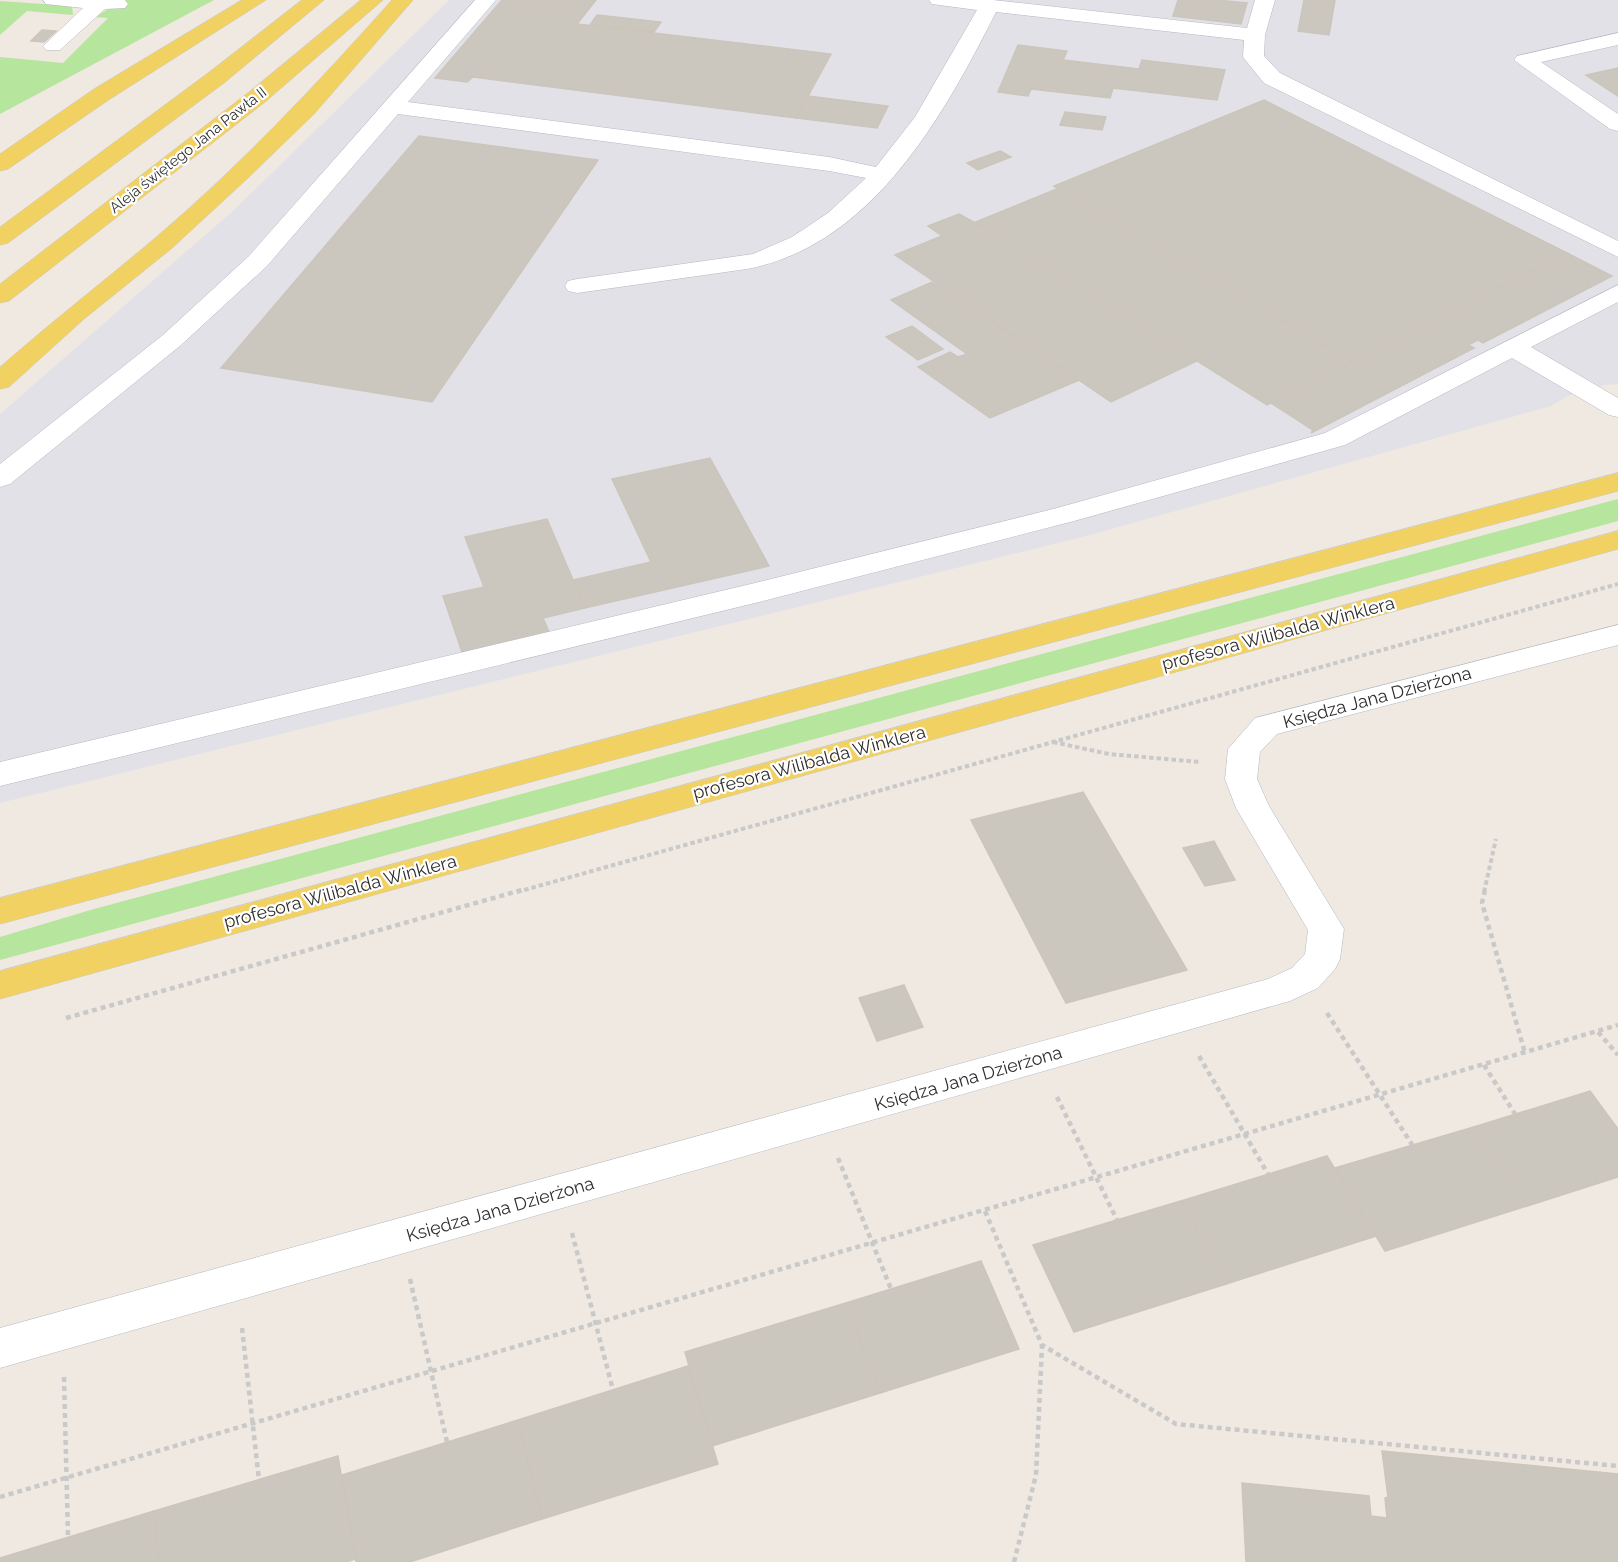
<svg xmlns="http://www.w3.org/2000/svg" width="1618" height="1562" font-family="Raleway,sans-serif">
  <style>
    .industrial { fill: #e3e1e8 }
    .green { fill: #b6e59e }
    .building { fill: #cbc7bf; stroke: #cbc5ba; stroke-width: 1.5 }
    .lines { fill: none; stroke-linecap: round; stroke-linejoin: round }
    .minor-casing { stroke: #b4b7c1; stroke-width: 1 }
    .major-casing { stroke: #c9c9c9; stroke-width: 1 }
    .path-far1 { stroke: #c9c9c9; stroke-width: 4; stroke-dasharray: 4.5 3; stroke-linecap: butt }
    .path { stroke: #c9c9c9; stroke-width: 4.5; stroke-dasharray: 5 4; stroke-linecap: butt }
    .minor { fill: #fff; fill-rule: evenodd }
    .major { fill: #f2d163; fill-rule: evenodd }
    .labels { text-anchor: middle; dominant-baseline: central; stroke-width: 4.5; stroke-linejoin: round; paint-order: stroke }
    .far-street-label { font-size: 15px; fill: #2e2e2e; stroke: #fff }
    .street-label { font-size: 18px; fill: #2e2e2e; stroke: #fff }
  </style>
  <rect width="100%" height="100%" fill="#efe9e1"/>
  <path class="industrial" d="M449,0H1618V384L1605,385L1568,396L1551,406L1086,536L0,803V414L235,209Z"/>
  <g class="green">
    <path d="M111,0H214L0,114V57L63,63L108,18L95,17L110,8L117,9L124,1Z"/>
    <path d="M0,1L72,6L73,15L27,11L0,35Z"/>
    <path d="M1618,499V521L0,960V937L94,909Z"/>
  </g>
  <g class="building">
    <path d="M502,0H596L577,24L831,54L796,118L473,77L467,82L435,78Z"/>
    <path d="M1178,0H1217L1247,3L1241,24L1173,16Z"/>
    <path d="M1304,0H1335L1329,35L1298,31Z"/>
    <path d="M597,15L661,22L654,32L590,25Z"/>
    <path d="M42,30L56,31L44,42L31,41Z"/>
    <path d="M1018,45L1067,51L1063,60L1139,69L1142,60L1225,70L1217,100L1113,88L1110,98L1031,89L1028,96L998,92Z"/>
    <path d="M1618,68V96L1586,75Z"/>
    <path d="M808,96L888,106L877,128L796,118Z"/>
    <path d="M1264,100L1567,253L1352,362L1054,186Z"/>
    <path d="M1065,112L1106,117L1102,130L1060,125Z"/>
    <path d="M419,136L598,160L432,402L221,368Z"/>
    <path d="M1000,151L1011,157L978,170L967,163Z"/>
    <path d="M1059,188L1352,362L1267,405L976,222Z"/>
    <path d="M959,214L999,236L1197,361L1111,402L895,255L942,236L928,226Z"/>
    <path d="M1567,253L1612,276L1483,343L1478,340L1468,345L1474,348L1311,433L1313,430L1271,403Z"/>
    <path d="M932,282L1079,380L990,418L918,367L950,352L958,357L967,354L891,300Z"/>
    <path d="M912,326L943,349L918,360L886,337Z"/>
    <path d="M710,458L769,566L585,608L573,580L651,562L612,479Z"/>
    <path d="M547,519L585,608L543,618L549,632L464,658L443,596L484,587L465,537Z"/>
    <path d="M1083,792L1187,970L1066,1003L971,820Z"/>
    <path d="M1214,841L1235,880L1205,886L1183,848Z"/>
    <path d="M904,985L923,1027L877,1041L859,998Z"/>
    <path d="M1590,1091L1618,1129V1177L1527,1206L1474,1127Z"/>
    <path d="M1474,1127L1527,1206L1385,1251L1335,1168Z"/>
    <path d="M1327,1156L1376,1236L1226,1284L1181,1201Z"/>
    <path d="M1181,1201L1226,1284L1074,1332L1033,1245Z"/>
    <path d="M981,1261L1019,1349L880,1393L846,1303Z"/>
    <path d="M846,1303L880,1393L712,1446L685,1352Z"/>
    <path d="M688,1366L718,1464L542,1519L518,1420Z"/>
    <path d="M518,1420L542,1519L410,1562H356L342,1475Z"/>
    <path d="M1382,1451L1618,1474V1562H1246L1242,1483L1369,1496L1371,1516L1387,1518L1385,1498L1388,1497Z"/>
    <path d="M338,1456L355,1559L347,1562H159L154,1511Z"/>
    <path d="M154,1511L159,1562H0V1558Z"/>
  </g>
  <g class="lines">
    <defs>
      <g id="minor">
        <path d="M43,0H125L128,4L125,8L105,9L60,50H46L43,46L83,8L46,4Z"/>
        <path d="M475,0H496L408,102L829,157L876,167L915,117L977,10L932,4L929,0H993L1247,28L1255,0H1275L1265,35L1264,56L1280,73L1618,241V257L1264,83L1243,57L1244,40L996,12C943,117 872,245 747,269L577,293L568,291L565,286L568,281L577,279L753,254L792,237L828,213L866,178L829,171L398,114L267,266L181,345L10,484L0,487V464L163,335L249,256Z"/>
        <path d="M1618,33V45L1541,62L1618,114V131L1610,129L1514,60L1517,56Z"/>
        <path d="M1618,285V302L1531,347L1618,398V417L1609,415L1512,358L1345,445L1074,521L755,603L0,786V762L755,583L1057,508L1325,433Z"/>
        <path d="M1618,625V645L1277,734L1260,752L1257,779L1269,806L1344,929L1340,959L1335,969L1318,988L1290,1001L0,1368V1328L1268,979L1292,968L1305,954L1308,930L1236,808L1225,779L1228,749L1255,718Z"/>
      </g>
      <g id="major">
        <path d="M242,0H266L110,99L8,169L0,171V154L94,89Z"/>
        <path d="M302,0H324L224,83L8,243L0,245V227L208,73Z"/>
        <path d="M361,0H383L265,102L9,301L0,303V284L249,92Z"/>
        <path d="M392,0H413L315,113L248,178L171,249L84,319L9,387L0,389V367C50,323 103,282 154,239C240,166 317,84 392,0Z"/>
        <path d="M1618,473V491L0,924V898Z"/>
        <path d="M1618,531V549L0,999V971Z"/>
      </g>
    </defs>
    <use href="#minor" class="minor-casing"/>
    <use href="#major" class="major-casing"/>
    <g class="path-far1">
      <path d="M1053,742L1109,754L1200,762"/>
      <path d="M517,892L1618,584"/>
      <path d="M1484,892L1496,839"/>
    </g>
    <g class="path">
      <path d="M1485,890L1482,903L1525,1053"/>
      <path d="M1327,1013L1413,1146"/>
      <path d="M66,1018L522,890"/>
      <path d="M1598,1032L1618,1055"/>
      <path d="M1199,1056L1268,1174"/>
      <path d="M1484,1065L1515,1114"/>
      <path d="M1057,1097L1117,1220"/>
      <path d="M838,1158L891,1289"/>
      <path d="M985,1211L1042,1345L1176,1424L1618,1466"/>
      <path d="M572,1233L613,1390"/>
      <path d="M410,1279L447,1442"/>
      <path d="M242,1328L259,1480"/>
      <path d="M64,1377L68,1538"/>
      <path d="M0,1497L1618,1025"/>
      <path d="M1014,1562L1036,1475L1042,1345"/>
    </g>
    <use href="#minor" class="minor"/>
    <use href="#major" class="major"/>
  </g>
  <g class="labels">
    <g class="far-street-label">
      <text transform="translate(188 150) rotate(-38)">Aleja świętego Jana Pawła II</text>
    </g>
    <g class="street-label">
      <text transform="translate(1278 633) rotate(-15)">profesora Wilibalda Winklera</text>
      <text transform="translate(1377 697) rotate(-15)">Księdza Jana Dzierżona</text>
      <text transform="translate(809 762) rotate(-15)">profesora Wilibalda Winklera</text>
      <text transform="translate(340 891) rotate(-15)">profesora Wilibalda Winklera</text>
      <text transform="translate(968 1078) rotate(-16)">Księdza Jana Dzierżona</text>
      <text transform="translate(500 1209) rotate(-16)">Księdza Jana Dzierżona</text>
    </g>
  </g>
</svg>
